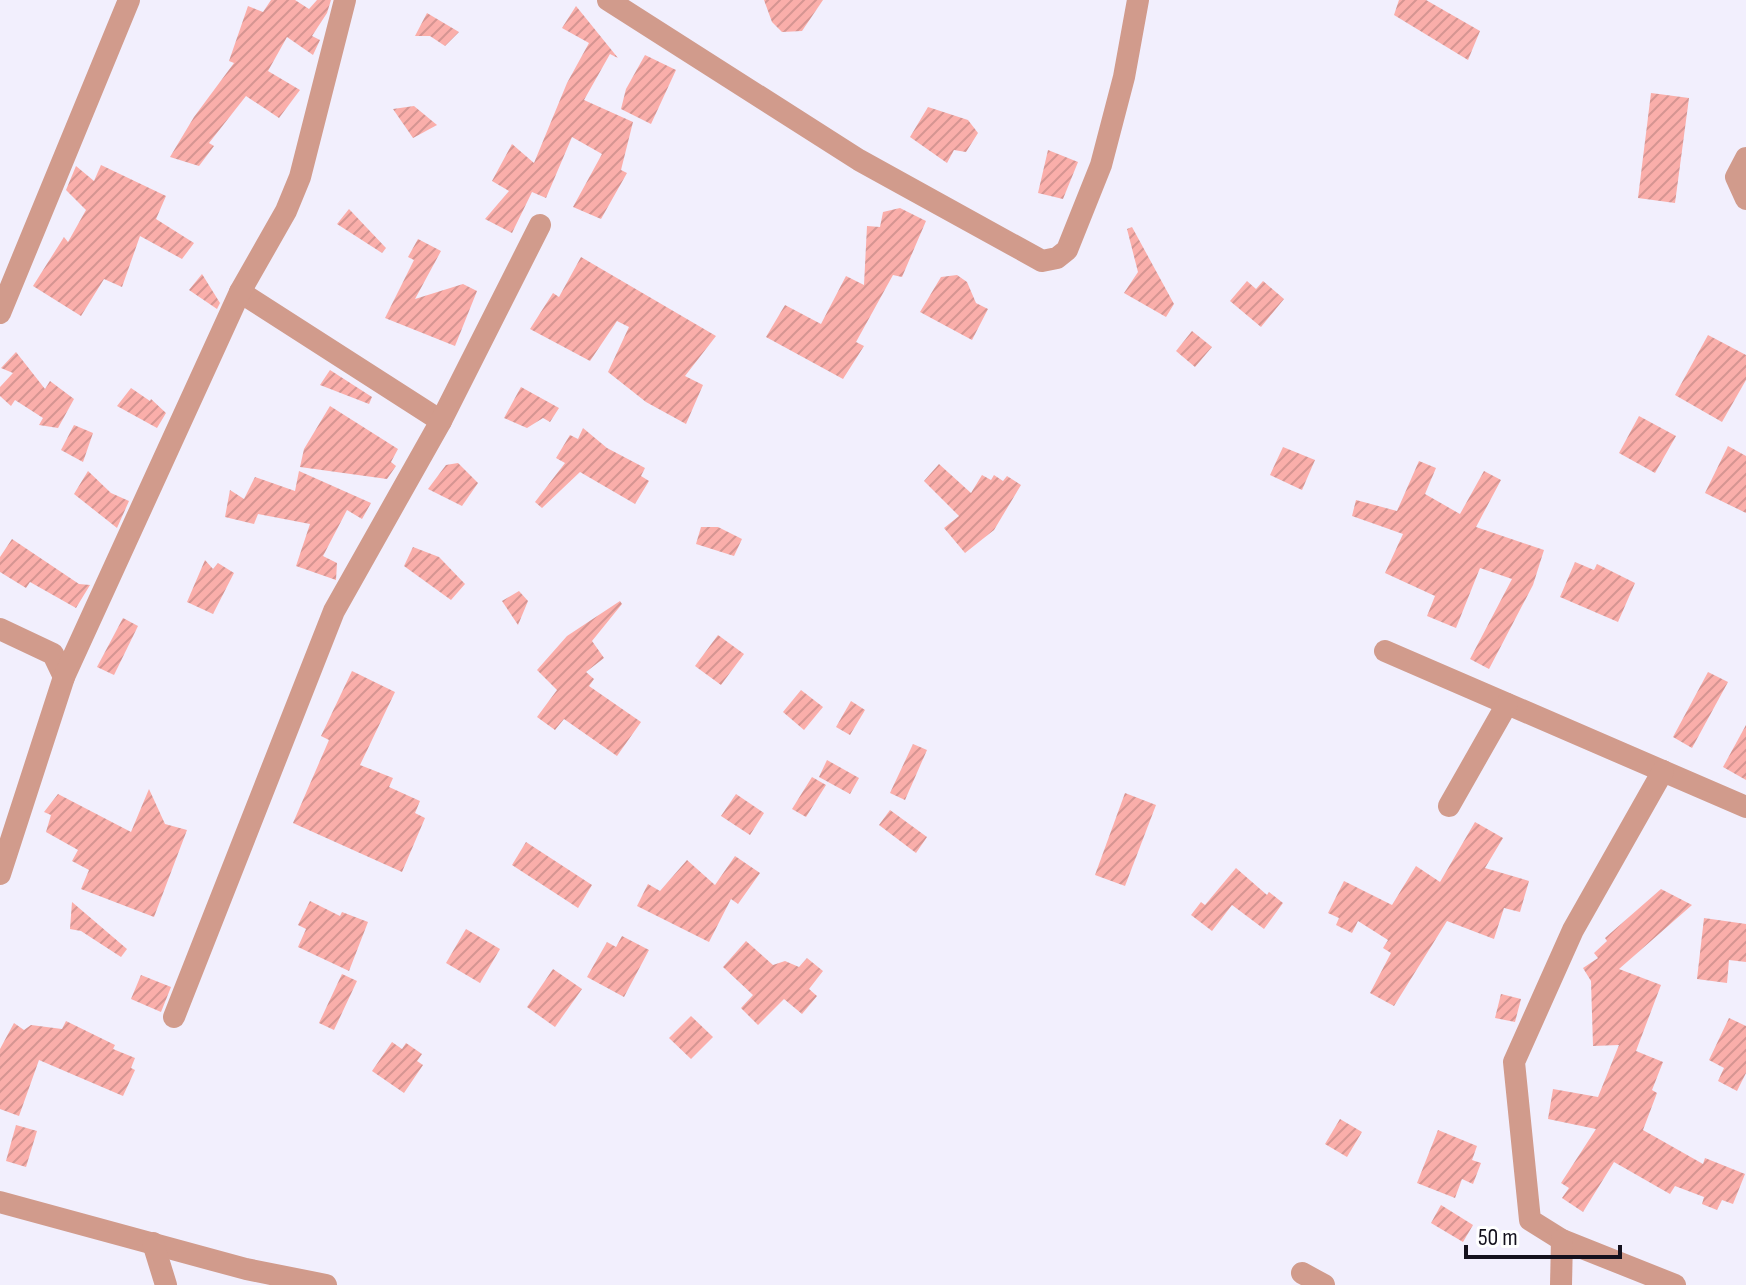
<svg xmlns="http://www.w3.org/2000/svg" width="1746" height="1285" font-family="'Sofia Sans Condensed',sans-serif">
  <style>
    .building { fill: url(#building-hatch) }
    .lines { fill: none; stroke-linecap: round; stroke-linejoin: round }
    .street { stroke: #d19b8c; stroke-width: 22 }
  </style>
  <defs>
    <pattern id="building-hatch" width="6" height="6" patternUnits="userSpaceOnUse" patternTransform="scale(2)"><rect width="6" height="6" fill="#faaeaa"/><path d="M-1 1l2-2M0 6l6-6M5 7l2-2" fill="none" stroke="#d59592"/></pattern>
  </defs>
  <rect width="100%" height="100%" fill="#f2effd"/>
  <g class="building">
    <path d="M271,0H295L309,9L317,0H331L327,13L312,36L320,40L313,55L287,37L268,71L300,90L279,118L246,96L209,143L214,146L199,166L170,157L194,117L234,63L229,61L248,6L263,12Z"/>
    <path d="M764,0H823L802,31L782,32L772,22Z"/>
    <path d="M1399,0H1426L1480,31L1468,60L1394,15Z"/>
    <path d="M576,6L618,58L610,54L584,100L633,122L621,170L627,173L601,219L573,207L602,154L572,137L546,198L532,192L512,233L485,219L509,191L492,181L512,144L534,163L567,83L589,43L562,28Z"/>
    <path d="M427,13L459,32L445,46L430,36H415Z"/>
    <path d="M645,55L676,70L651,124L621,109L626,89Z"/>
    <path d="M1651,93L1689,98L1675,203L1638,198Z"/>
    <path d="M414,106L437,125L413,138L393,109Z"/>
    <path d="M928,107L968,120L978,133L966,152L954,150L947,163L910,137Z"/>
    <path d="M1048,150L1078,162L1063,199L1038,193Z"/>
    <path d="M101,165L166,196L156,219L194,243L182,259L140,236L122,287L104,279L81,316L33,286L64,237L68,242L86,210L66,190L76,166L94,181Z"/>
    <path d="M900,208L926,221L902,277L893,275L856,342L864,346L843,379L766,337L785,305L821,324L846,276L864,285L867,226L880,227L883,212Z"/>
    <path d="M349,209L386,248L382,253L337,224Z"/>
    <path d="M1132,227L1174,304L1166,317L1124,293L1138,272L1127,229Z"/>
    <path d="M418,239L441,251L415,299L463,284L477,291L455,346L385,318L414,260L408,257Z"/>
    <path d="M581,257L716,336L685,376L703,385L686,424L646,402L608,372L629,327L617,321L590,361L530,329L553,293L559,297Z"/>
    <path d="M202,274L220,303L217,309L189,290Z"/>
    <path d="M957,275L967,282L976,303L988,309L972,340L920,312L941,277Z"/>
    <path d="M1247,281L1256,289L1263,281L1284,299L1261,327L1230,301Z"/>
    <path d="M1192,331L1212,347L1195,367L1176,351Z"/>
    <path d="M1708,335L1746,355V380L1722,422L1675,395Z"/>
    <path d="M16,352L45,389L50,381L74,399L58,428L39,425L43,418L15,400L11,406L0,396V387L13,373L1,368Z"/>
    <path d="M330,370L372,397L369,404L320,385Z"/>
    <path d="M521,387L559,408L550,422L543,418L527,428L504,418Z"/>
    <path d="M131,388L150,401L151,399L166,413L157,428L117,406Z"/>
    <path d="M330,406L398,449L391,462L396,466L387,479L300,467L304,449Z"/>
    <path d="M1639,416L1676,436L1655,473L1619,453Z"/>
    <path d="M74,425L93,433L83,462L61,450Z"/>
    <path d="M583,428L607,448L645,468L641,476L649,481L635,504L580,472L542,508L535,502L565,463L556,458L570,435L578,439Z"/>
    <path d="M1728,446L1746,456V513L1705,493Z"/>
    <path d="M1283,447L1315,460L1302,490L1270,475Z"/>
    <path d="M1419,461L1436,468L1425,494L1460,514L1484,471L1501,480L1476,527L1544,550L1533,585L1489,669L1470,659L1512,579L1480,568L1456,628L1427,616L1435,596L1385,573L1403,534L1352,516L1356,500L1397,511Z"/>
    <path d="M458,463L478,483L462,506L428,489L446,465Z"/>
    <path d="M939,464L971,493L982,475L991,480L994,475L1003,481L1007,476L1021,485L994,530L965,553L944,528L959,516L924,481Z"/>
    <path d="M88,471L111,493L129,501L117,528L74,494Z"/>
    <path d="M299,471L371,503L362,519L347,510L323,556L337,563L336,580L296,566L310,524L258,514L254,524L225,517L230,490L244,499L255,477L295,491Z"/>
    <path d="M701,527H718L742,539L734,556L696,544Z"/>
    <path d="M12,539L79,584L90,585L76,608L30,582L26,588L0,572V557Z"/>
    <path d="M413,547L439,557L465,584L451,600L404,566Z"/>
    <path d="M205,560L213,569L218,563L234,573L213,614L187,602Z"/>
    <path d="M1575,562L1594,570L1597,564L1635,583L1618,622L1560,597Z"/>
    <path d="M519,591L528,601L518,625L502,601Z"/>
    <path d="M620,601L622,604L592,641L604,658L586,672L594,679L589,686L641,722L617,756L564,719L555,730L537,717L557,690L537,670L567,636Z"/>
    <path d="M123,618L138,626L114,675L97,667Z"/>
    <path d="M718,635L744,654L721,685L695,666Z"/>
    <path d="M352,671L395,692L360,765L393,778L389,787L420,801L415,813L425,818L402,872L293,823L329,740L321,736Z"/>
    <path d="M1708,672L1728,682L1692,748L1673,737Z"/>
    <path d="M801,690L823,707L804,730L783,712Z"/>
    <path d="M851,701L865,710L850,735L836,727Z"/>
    <path d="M1746,725V780L1723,767Z"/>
    <path d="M913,744L927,750L905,800L890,793Z"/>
    <path d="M827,760L859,778L850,794L819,777Z"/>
    <path d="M812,777L826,785L806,817L792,809Z"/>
    <path d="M149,789L165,824L187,830L154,917L81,889L89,870L72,861L78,850L46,832L51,815L44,812L58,794L131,832Z"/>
    <path d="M1125,793L1156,805L1125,886L1095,875Z"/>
    <path d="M736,794L764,813L750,835L721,816Z"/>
    <path d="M890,810L927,837L916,853L879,825Z"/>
    <path d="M1475,822L1503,838L1485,868L1529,881L1520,912L1504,908L1494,939L1447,921L1394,1006L1370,993L1391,953L1383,948L1388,940L1358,921L1352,933L1336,925L1339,918L1328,913L1344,881L1392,905L1416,866L1440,882Z"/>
    <path d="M526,842L592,885L578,908L512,865Z"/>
    <path d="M735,856L760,873L738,904L731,899L709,942L637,906L648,884L660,891L687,860L715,885Z"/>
    <path d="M1236,868L1267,895L1269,892L1283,903L1264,929L1232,905L1212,931L1191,915L1201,902L1205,905Z"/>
    <path d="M1661,889L1692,905L1619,969L1661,985L1636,1051L1663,1062L1652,1090L1657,1093L1643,1130L1703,1164L1705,1158L1745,1174L1733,1204L1722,1200L1717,1210L1702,1204L1704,1197L1675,1186L1670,1194L1614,1162L1583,1212L1562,1198L1569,1188L1561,1183L1596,1129L1548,1119L1553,1089L1598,1097L1619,1045L1593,1046L1591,981L1583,968L1598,958L1594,953L1607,941L1605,938Z"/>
    <path d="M310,901L340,916L342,912L368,922L349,971L298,947L306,929L298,925Z"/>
    <path d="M72,902L127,949L121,957L81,931L70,929Z"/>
    <path d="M1704,918L1746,924V962L1729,960L1727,983L1697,979Z"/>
    <path d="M466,929L500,949L480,983L446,963Z"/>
    <path d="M622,936L649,950L624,997L587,977L607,942L616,947Z"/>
    <path d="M746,941L773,965L785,961L799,967L807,958L823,971L809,989L817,996L802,1014L784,999L758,1025L741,1008L753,995L723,967Z"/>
    <path d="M553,969L582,989L555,1027L527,1007Z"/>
    <path d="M342,974L357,981L334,1030L319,1023Z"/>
    <path d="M141,975L171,987L161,1012L131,999Z"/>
    <path d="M1501,994L1521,999L1515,1022L1495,1018Z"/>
    <path d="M691,1016L713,1037L691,1059L669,1038Z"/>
    <path d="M1729,1018L1746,1026V1073L1737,1091L1718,1081L1724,1068L1709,1060Z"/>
    <path d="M66,1021L115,1045L113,1049L135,1058L131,1068L135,1070L123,1096L39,1060L19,1116L0,1109V1049L14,1023L24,1030L31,1025L62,1029Z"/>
    <path d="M392,1042L402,1049L406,1043L422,1054L417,1061L423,1065L404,1093L372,1071Z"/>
    <path d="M1340,1119L1362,1132L1347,1157L1325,1144Z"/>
    <path d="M16,1125L37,1131L26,1167L6,1161Z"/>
    <path d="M1438,1130L1477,1146L1472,1160L1481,1163L1473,1184L1462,1179L1455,1198L1417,1183Z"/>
    <path d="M1441,1205L1473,1225L1463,1242L1431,1223Z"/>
  </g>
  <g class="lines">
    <g class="street">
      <path d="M608,0L859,160L1042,261L1057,258L1067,250L1101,165L1124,77L1138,0"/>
      <path d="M1746,158L1736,177L1746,199"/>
      <path d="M240,292L441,421"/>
      <path d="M0,313L129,0"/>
      <path d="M0,629L53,654L64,677"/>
      <path d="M1385,651L1746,807"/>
      <path d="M1663,771L1573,930L1514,1062L1530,1220L1562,1240L1675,1285"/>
      <path d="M1449,806L1507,704"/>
      <path d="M0,874L64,677L240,292L286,211L300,177L345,0"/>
      <path d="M174,1017L334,611L441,421L540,225"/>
      <path d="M0,1202L246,1269L326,1285"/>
      <path d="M153,1243L166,1285"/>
      <path d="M1302,1273L1324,1285"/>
      <path d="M1561,1285L1562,1240"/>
    </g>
  </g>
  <path d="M1466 1245v12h154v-12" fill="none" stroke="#14111d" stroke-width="4"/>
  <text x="1478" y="1245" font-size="24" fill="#14111d" stroke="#ffffff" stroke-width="6" paint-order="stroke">50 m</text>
</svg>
